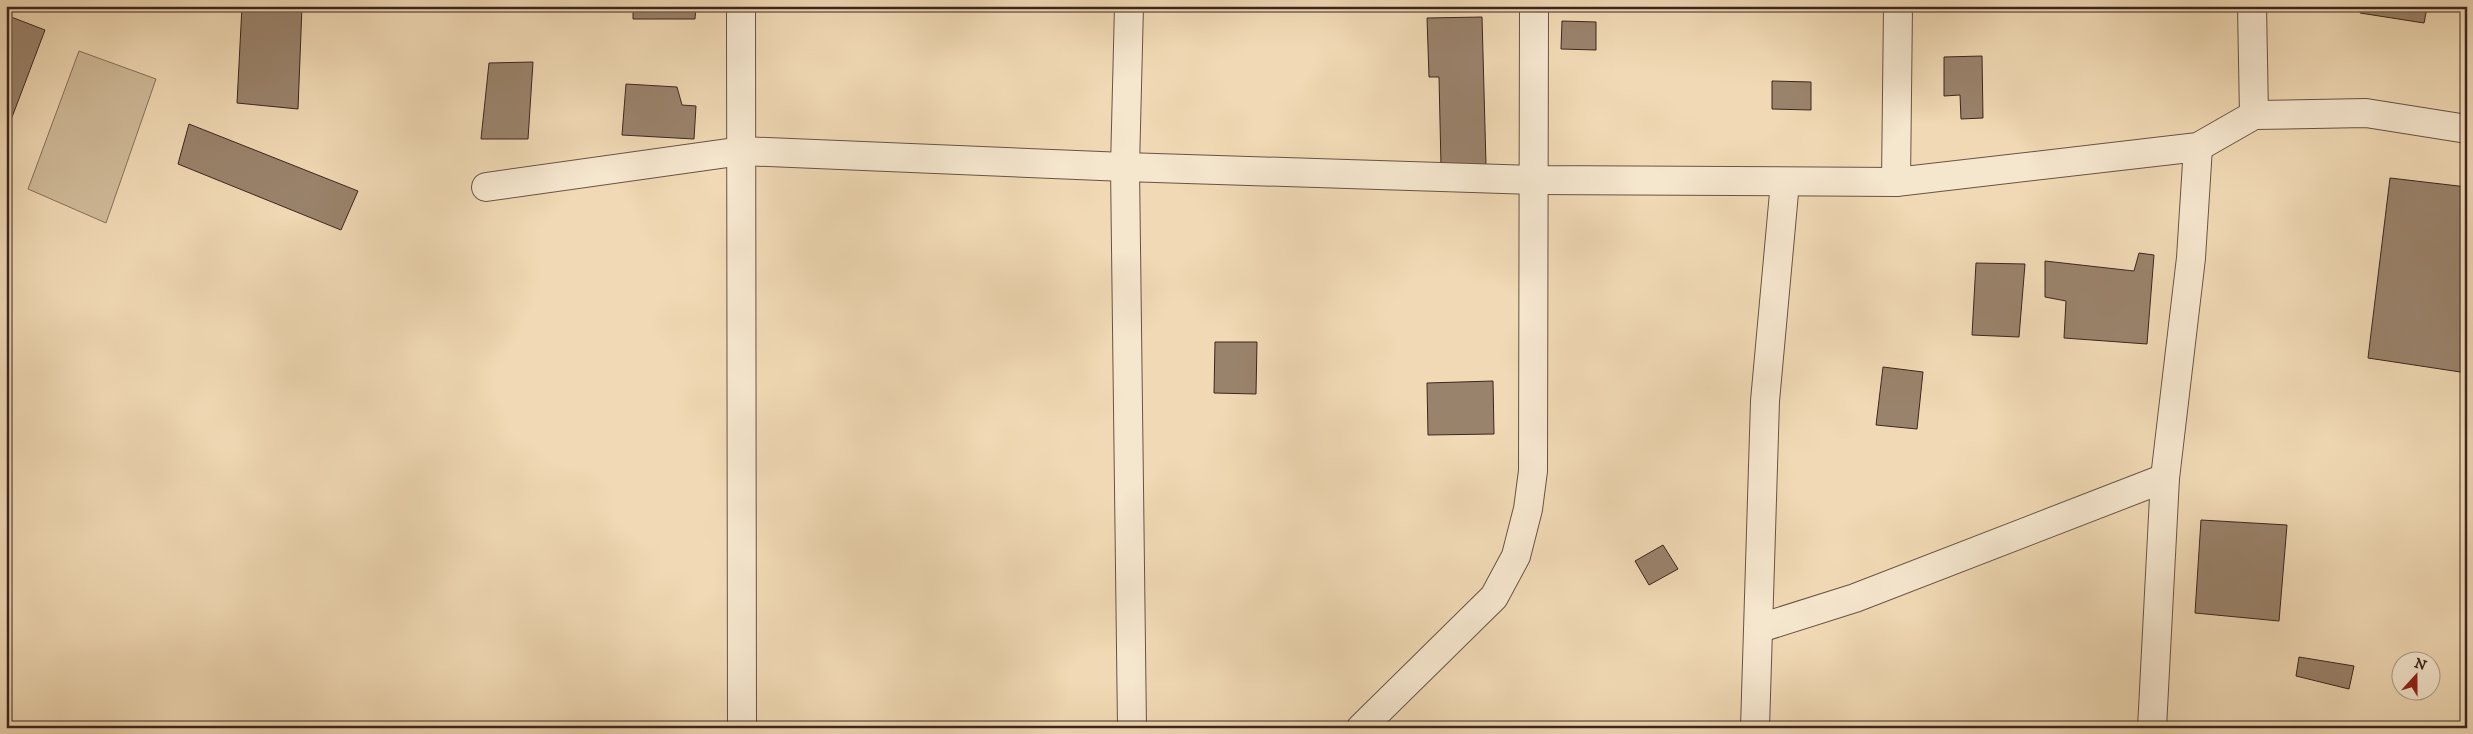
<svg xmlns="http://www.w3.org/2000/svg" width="2473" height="734" font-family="'IM FELL DW Pica',serif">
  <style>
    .green { fill: #d1bb9a; stroke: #86705c }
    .building { fill: #9a836c; stroke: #3c261e }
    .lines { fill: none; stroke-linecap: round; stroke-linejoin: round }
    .minor-casing { stroke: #695344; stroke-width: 30 }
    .minor { stroke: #f5e6ce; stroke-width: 28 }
  </style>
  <rect width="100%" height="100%" fill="#f0d9b4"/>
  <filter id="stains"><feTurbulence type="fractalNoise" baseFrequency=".004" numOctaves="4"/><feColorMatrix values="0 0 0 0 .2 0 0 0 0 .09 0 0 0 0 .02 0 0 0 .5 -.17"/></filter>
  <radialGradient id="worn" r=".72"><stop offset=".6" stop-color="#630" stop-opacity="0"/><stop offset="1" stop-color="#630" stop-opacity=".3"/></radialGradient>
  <path class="green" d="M79,51L156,79L106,223L28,189Z"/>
  <g class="building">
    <path d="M242,6H302L298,109L237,103Z"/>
    <path d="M633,6H696L695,19H633Z"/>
    <path d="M1942,6H2006V11L1942,9Z"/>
    <path d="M2361,6H2414L2427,8L2424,23L2360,13Z"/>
    <path d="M6,15L45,30L6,133Z"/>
    <path d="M1482,17L1486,165L1441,166L1439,77H1429L1427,18Z"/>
    <path d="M1562,21L1596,22V50L1561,49Z"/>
    <path d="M1982,56L1983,118L1961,119L1960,95L1944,96V57Z"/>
    <path d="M533,62L528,139H481L489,63Z"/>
    <path d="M1772,81L1811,82V110L1772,109Z"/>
    <path d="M626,84L677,87L682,105L696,106L694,139L622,135Z"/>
    <path d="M189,124L358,191L341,230L178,164Z"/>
    <path d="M2390,178L2467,187V373L2368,358Z"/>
    <path d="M2139,253L2154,255L2147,344L2064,338L2066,301L2045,297V261L2134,271Z"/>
    <path d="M1976,263L2025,264L2019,337L1972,335Z"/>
    <path d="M1215,342H1257L1256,394L1214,393Z"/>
    <path d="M1883,367L1923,372L1917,429L1876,425Z"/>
    <path d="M1493,381L1494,434L1428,435L1427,383Z"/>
    <path d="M2201,520L2287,525L2279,621L2195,613Z"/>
    <path d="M1663,545L1678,569L1649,585L1635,561Z"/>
    <path d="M2299,657L2354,666L2349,689L2296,676Z"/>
  </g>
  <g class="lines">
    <defs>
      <g id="minor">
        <path d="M741,6L742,728"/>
        <path d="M1129,6L1125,167L1132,728"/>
        <path d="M2254,115L2366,113L2467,129"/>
        <path d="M1896,182L1898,6"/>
        <path d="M486,187L742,151L1125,167L1535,180L1896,182L2198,147L2254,115L2252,6"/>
        <path d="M1760,628L1855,598L2165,478"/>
        <path d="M1361,728L1494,597L1516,556L1528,509L1533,471L1534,6"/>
        <path d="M1755,728L1765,401L1785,182"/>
        <path d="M2152,728L2165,478L2191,258L2198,147"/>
      </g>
    </defs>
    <use href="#minor" class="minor-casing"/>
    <use href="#minor" class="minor"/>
  </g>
  <rect width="2473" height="734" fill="none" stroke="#f0d9b4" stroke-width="25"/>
  <rect x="8" y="8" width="2458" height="719" fill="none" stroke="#3c261e" stroke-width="2.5"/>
  <rect x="12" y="12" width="2448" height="709" fill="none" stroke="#3c261e"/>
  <g transform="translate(2416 676) rotate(21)"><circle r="24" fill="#f5e6ce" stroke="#ab9988"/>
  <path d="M0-4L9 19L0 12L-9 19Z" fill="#8f2418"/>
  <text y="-8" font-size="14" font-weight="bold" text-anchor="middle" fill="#3c261e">N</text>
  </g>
  <rect width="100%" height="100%" filter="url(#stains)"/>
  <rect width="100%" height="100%" fill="url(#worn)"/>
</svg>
